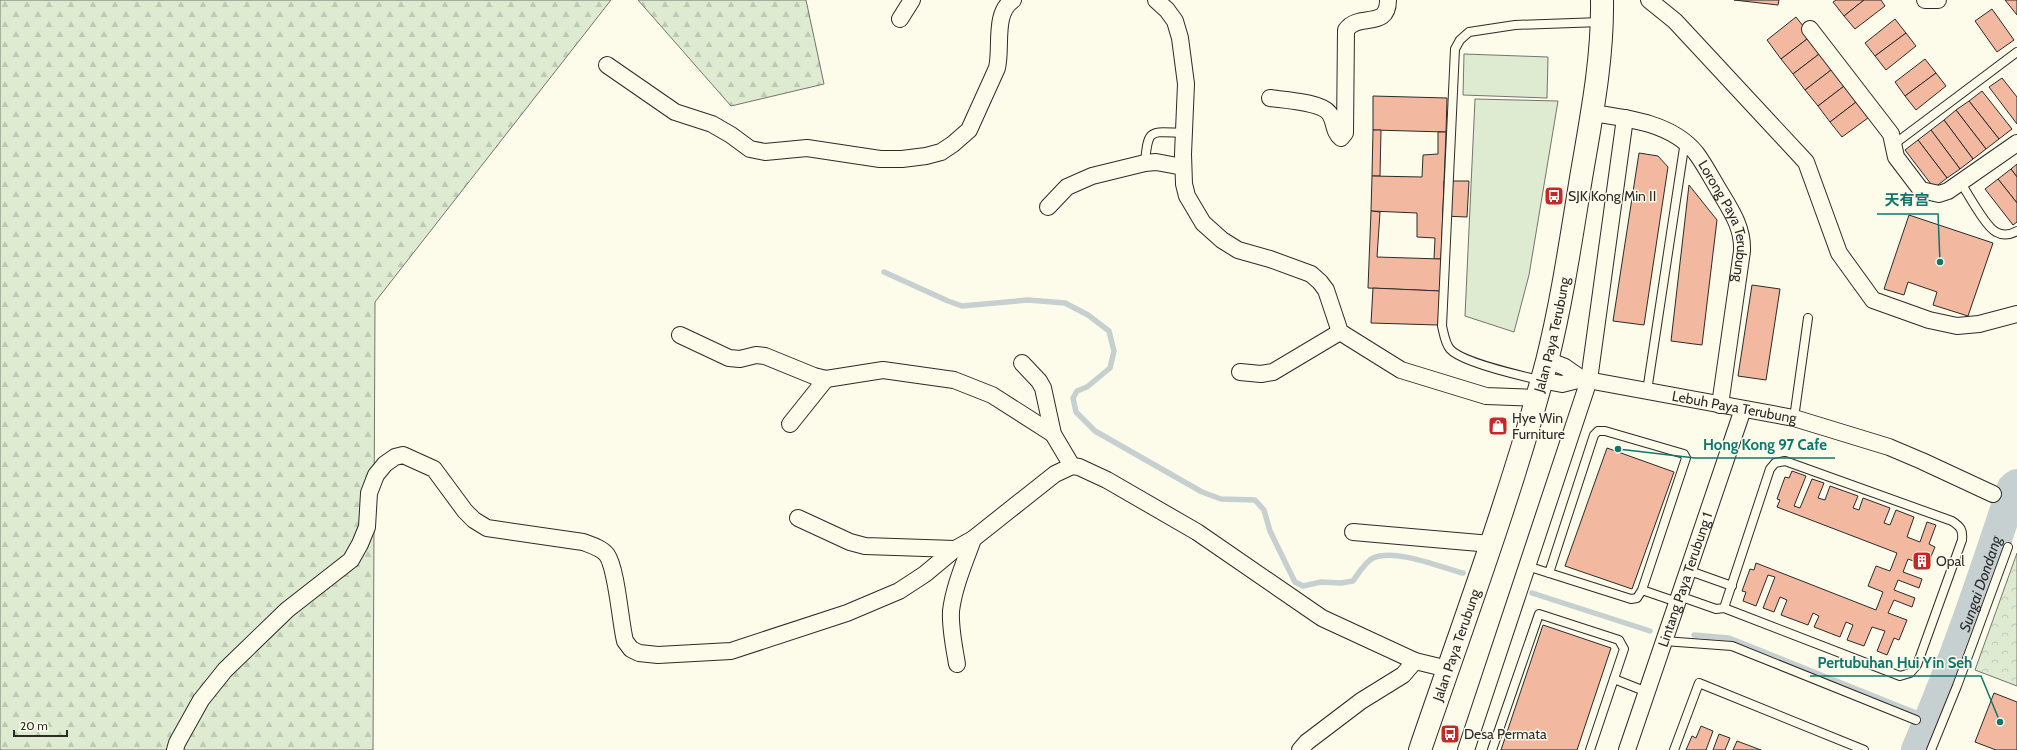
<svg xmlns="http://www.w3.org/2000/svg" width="2017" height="750" font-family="Cabin,'Noto Sans SC',sans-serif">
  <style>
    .grass { fill: #deebd1; stroke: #74746e }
    .forest { fill: url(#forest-firs); stroke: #74746e }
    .park { fill: url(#park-crowns); stroke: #74746e }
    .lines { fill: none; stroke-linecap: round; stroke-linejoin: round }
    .stream { stroke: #c7d0d0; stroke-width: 5.5 }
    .river { stroke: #c7d0d0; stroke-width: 32 }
    .building { fill: #f2b8a0; stroke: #2b2b2b }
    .service-casing { stroke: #2b2b2b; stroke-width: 10 }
    .minor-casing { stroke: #2b2b2b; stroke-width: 18 }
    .primary-casing { stroke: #2b2b2b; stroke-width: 24 }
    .service { stroke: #fdfbea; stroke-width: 8 }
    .minor { stroke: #fdfbea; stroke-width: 16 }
    .primary { stroke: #fdfbea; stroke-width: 22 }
    .labels { text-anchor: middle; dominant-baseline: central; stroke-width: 3; stroke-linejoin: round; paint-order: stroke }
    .poi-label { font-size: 14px; fill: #2b2b2b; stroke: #fdfbea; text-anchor: start }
    .street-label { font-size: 14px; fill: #2b2b2b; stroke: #fdfbea }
    .water-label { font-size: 15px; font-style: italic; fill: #2b2b2b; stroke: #fdfbea }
    .leader { fill: none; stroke: #0f766e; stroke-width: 1.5 }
    .callout-dot { fill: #0f766e; stroke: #fdfbea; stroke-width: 1.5 }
    .callout-label { font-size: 15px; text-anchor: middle; font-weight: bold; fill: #0f766e; stroke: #fdfbea; stroke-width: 3; stroke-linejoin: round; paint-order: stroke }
  </style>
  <defs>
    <pattern id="forest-firs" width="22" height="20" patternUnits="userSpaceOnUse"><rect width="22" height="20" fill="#deebd1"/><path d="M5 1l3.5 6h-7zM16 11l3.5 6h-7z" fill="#bfcab4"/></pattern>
    <pattern id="park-crowns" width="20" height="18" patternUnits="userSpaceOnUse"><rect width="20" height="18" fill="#deebd1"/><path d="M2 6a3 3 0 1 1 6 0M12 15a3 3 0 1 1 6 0" fill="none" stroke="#bfcab4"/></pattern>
  </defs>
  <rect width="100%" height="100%" fill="#fdfbea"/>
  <g class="grass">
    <path d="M1464,54L1548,57L1547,98L1463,95Z"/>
    <path d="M1475,99L1558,101L1529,275L1514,332L1465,316Z"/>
  </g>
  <g class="forest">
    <path d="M0,0H611L375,302L373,750H0Z"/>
    <path d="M638,0H806L824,84L731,106Z"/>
  </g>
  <path class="park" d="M2017,553V686L1975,670Z"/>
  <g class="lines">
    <g class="stream">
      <path d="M884,272L948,301L962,306L1028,300L1065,303L1088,315L1109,331L1114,351L1110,368L1087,387L1077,391L1073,398L1076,412L1095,431L1202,492L1221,499L1255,500L1264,510L1270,531L1288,568L1295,582L1303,586L1321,582L1341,583L1353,581C1358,574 1365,562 1373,558C1394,548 1440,567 1463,573"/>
      <path d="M1532,593L1650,631"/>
      <path d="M1694,635L1729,638L1931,719"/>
    </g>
    <path class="river" id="s1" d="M1917,750C1954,665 1984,576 2013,488L2017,485"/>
  </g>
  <g class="building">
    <path d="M1734,0H1779L1778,5Z"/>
    <path d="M1836,0H1864L1844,16L1833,2Z"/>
    <path d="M1864,0H1881L1885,6L1855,29L1844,16Z"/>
    <path d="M2005,0H2017V15Z"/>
    <path d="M1992,9L2014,40L1997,52L1975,21Z"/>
    <path d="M1796,17L1811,36L1781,59L1767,40Z"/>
    <path d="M1895,19L1906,33L1875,56L1865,43Z"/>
    <path d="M1906,33L1916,46L1886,70L1875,56Z"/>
    <path d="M1811,36L1823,51L1793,74L1781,59Z"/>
    <path d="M1823,51L1835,67L1805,90L1793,74Z"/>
    <path d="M1925,59L1936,73L1905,96L1895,82Z"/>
    <path d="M1835,67L1848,83L1818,106L1805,90Z"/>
    <path d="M1936,73L1946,86L1916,110L1905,96Z"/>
    <path d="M2002,78L2017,97V124L1989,87Z"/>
    <path d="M1848,83L1860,99L1830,122L1818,106Z"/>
    <path d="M1982,91L2012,129L1999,139L1969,101Z"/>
    <path d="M1373,96L1447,98L1446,132L1373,130Z"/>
    <path d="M1860,99L1872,115L1842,137L1830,122Z"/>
    <path d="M1969,101L1999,139L1986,149L1956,110Z"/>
    <path d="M1956,110L1986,149L1973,159L1944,120Z"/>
    <path d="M1944,120L1973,159L1960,169L1931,130Z"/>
    <path d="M1373,130H1381L1380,176H1372Z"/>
    <path d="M1931,130L1960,169L1947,178L1918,140Z"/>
    <path d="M1438,132H1446L1441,259H1434L1435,238L1417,237V213L1371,211L1372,176L1422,177L1423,155L1438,154Z"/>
    <path d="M1918,140L1947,178L1934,188L1905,150Z"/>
    <path d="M1639,153L1658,156L1668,167L1644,325L1613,321Z"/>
    <path d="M2017,164V177L2011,169Z"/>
    <path d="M2011,169L2017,177V203L1998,179Z"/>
    <path d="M1998,179L2017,203V222L2013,225L1985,189Z"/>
    <path d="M1444,181H1469L1467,217L1443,216Z"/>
    <path d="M1689,185L1717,220L1702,345L1671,341Z"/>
    <path d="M1371,211L1380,212L1377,257L1441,259L1440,291L1368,288Z"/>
    <path d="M1909,215L1993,243L1968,316L1933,305L1937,292L1908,282L1904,295L1884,289Z"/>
    <path d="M1752,285L1780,289L1766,380L1738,376Z"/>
    <path d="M1373,288L1440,291L1438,325L1371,323Z"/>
    <path d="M1607,448L1674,472L1632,589L1565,566Z"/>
    <path d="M1792,471L1806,476L1794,506L1800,508L1812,479L1824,483L1818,498L1825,500L1830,486L1858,496L1853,508L1859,510L1863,498L1890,508L1884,523L1890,525L1896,510L1914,517L1907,537L1920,542L1927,522L1936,525L1929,544L1935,547L1927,566L1908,559L1903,572L1922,579L1919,588L1898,580L1894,590L1915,598L1912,607L1894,600L1888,613L1907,620L1899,640L1894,638L1887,655L1877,651L1885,631L1872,627L1864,646L1847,640L1853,625L1846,622L1840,637L1814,627L1819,616L1813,613L1808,625L1781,615L1787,600L1780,597L1774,612L1763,608L1775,577L1768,575L1756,606L1743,601L1746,592L1742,591L1750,569L1754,570L1756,563L1876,610L1883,592L1868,586L1876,566L1890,571L1897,553L1777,507L1780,500L1777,499L1785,477L1789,478Z"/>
    <path d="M1543,625L1611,648L1577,750H1501Z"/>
    <path d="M1994,693L2017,702V750H1996L1975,742Z"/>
    <path d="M1701,726L1713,731L1706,750H1686L1692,736L1696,738Z"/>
    <path d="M1719,734L1730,738L1725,750H1713Z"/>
    <path d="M1737,741L1761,750H1733Z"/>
  </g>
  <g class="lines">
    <defs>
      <g id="service">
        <path d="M1893,145L2017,52"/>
        <path d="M1145,163C1148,127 1150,132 1184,133"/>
        <path d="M1961,183C1968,194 1986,227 1996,232C2003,236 2010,235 2017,231"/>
        <path d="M1540,380C1522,376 1461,362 1450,349C1445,343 1444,334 1442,326L1455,49L1460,40L1469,32L1515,25L1601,22"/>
        <path d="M1647,391L1685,141"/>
        <path d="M1794,418L1808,318"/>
        <path d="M1527,566L1549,573"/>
        <path d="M1687,570L1732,586"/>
        <path d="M1642,590L1637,598L1631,599L1549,573L1594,435L1598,431H1605L1684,454L1686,458L1642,590L1677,602"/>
        <path d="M1679,596L1716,609L1724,608L1900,676L1910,673L1917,665L1962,540C1963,530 1961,527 1952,521L1785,461L1775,463L1770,469L1724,608"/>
        <path d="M1664,641L1732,646L1916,720"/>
        <path d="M1614,679L1647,692"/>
        <path d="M1492,750L1539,614L1619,640L1624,649L1590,750"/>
        <path d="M1674,750L1699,683L1864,750"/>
        <path d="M1931,750L1957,686L2008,547"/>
      </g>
      <g id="minor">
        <path d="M1156,0L1167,10L1175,21L1180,38L1186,84L1183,154L1184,184L1187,196L1203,223L1222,240L1238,250L1270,259L1311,274L1320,282L1326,290L1340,332L1401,370L1486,396L1536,398"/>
        <path d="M1649,0L1675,21L1806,162L1839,253L1873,300L1929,320L1957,326L1979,324L2017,314"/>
        <path d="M1925,0H1938"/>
        <path d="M900,19L912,0"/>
        <path d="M1810,29L1891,134L1896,157L1921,190L1939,194L1948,191L2017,143"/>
        <path d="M607,65L675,112L712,124L731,135L750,149L765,152L807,148L880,159H902L926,156L941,152L953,144L969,130L997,68C1002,47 993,13 1013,0"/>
        <path d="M1270,98C1284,100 1321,102 1329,113C1335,120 1333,132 1341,138L1345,133L1346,30C1359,12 1388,30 1388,0"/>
        <path id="s2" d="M1592,113C1627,118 1672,123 1696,153C1705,165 1712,179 1720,192C1732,212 1743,228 1742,251L1720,405"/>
        <path d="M1048,207L1067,187L1092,176L1145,163L1156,162L1183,167"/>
        <path d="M680,335L729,358L740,359L756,355L765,356L814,376L826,379L883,370L954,380L992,395L1053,434"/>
        <path id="s3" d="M1547,360L1565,367L1582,379L1794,418L1889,447L1922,461L1993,494"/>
        <path d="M1022,363L1039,381L1043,388L1053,434L1072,466"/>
        <path d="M1240,372L1261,374L1273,372L1340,332"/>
        <path d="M1541,380L1562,384L1582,379"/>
        <path d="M790,424L826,379"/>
        <path d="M798,518L850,542L865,546L955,549"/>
        <path d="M1353,532L1491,544"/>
        <path d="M957,664C954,646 950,628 951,611C954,586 965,562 973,539"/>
        <path d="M175,750L177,743L201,700L225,670L287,610L351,560L360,544L367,527L369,493L376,475L385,464L395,457L403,455L434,469L465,511L474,520L487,528L583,542C591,545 602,548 607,555C617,570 620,621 625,641L631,649L639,653L658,655L731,651L847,613L899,591L925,574L955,549L973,539L1055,474L1072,466L1079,467L1107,480L1197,532L1322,618L1415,661L1448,669"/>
        <path d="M1300,750L1307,742L1361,701L1403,675L1415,661"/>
        <path d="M1466,750L1589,380L1625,118"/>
        <path id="s4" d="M1627,750L1743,409"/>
      </g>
      <g id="primary">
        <path id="s5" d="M1420,750C1464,621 1512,493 1547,361C1562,301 1571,239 1581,178C1591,119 1603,59 1602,0"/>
      </g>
    </defs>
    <use href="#service" class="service-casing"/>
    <use href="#minor" class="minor-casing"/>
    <use href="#primary" class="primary-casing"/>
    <use href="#service" class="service"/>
    <use href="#minor" class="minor"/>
    <use href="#primary" class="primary"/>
  </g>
  <defs>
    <symbol id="bus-square" viewBox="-11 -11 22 22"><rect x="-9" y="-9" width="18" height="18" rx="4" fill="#c62828" stroke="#fdfbea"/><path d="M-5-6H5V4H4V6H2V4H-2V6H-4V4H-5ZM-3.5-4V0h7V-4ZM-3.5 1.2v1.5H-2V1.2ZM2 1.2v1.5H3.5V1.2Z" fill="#fff"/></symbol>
    <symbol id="shop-square" viewBox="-11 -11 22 22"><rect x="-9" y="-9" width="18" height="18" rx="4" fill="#c62828" stroke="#fdfbea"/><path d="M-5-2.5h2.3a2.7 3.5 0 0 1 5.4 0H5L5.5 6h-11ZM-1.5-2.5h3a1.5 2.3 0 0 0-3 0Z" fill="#fff"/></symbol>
    <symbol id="building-square" viewBox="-11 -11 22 22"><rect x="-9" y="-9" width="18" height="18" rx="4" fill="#c62828" stroke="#fdfbea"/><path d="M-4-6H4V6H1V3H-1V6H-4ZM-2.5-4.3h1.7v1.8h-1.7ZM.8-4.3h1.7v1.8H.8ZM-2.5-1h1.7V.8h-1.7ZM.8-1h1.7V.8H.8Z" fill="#fff"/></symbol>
  </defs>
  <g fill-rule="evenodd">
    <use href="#bus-square" x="1543" y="185" width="22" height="22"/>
    <use href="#shop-square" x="1487" y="415" width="22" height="22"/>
    <use href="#building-square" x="1911" y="550" width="22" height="22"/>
    <use href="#bus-square" x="1439" y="723" width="22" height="22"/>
  </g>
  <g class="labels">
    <g class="poi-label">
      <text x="1568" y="196">SJK Kong Min II</text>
      <text x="1512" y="418">Hye Win<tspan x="1512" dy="16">Furniture</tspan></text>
      <text x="1936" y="561">Opal</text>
      <text x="1464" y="734">Desa Permata</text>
    </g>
    <g class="street-label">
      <text stroke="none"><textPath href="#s2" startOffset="190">Lorong Paya Terubung</textPath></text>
      <text stroke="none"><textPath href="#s5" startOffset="436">Jalan Paya Terubung</textPath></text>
      <text stroke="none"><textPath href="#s3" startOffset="195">Lebuh Paya Terubung</textPath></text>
      <text stroke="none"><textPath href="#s4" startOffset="180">Lintang Paya Terubung 1</textPath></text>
      <text stroke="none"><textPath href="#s5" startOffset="111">Jalan Paya Terubung</textPath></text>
    </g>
    <g class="water-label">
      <text stroke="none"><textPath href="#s1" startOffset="178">Sungai Dondang</textPath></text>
    </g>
  </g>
  <path class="leader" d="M1940 262L1938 214H1877M1618 449L1695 458H1835M2000 722L1981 676H1810"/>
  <g class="callout-dot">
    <circle cx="1940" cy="262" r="4"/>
    <circle cx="1618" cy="449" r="4"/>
    <circle cx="2000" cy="722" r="4"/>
  </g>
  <g class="callout-label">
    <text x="1907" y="205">天有宫</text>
    <text x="1765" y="450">Hong Kong 97 Cafe</text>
    <text x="1895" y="668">Pertubuhan Hui Yin Seh</text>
  </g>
  <path d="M14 730v6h53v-6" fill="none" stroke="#2b2b2b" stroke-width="2"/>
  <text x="20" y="730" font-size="12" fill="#2b2b2b" stroke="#fdfbea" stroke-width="3" paint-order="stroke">20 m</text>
</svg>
